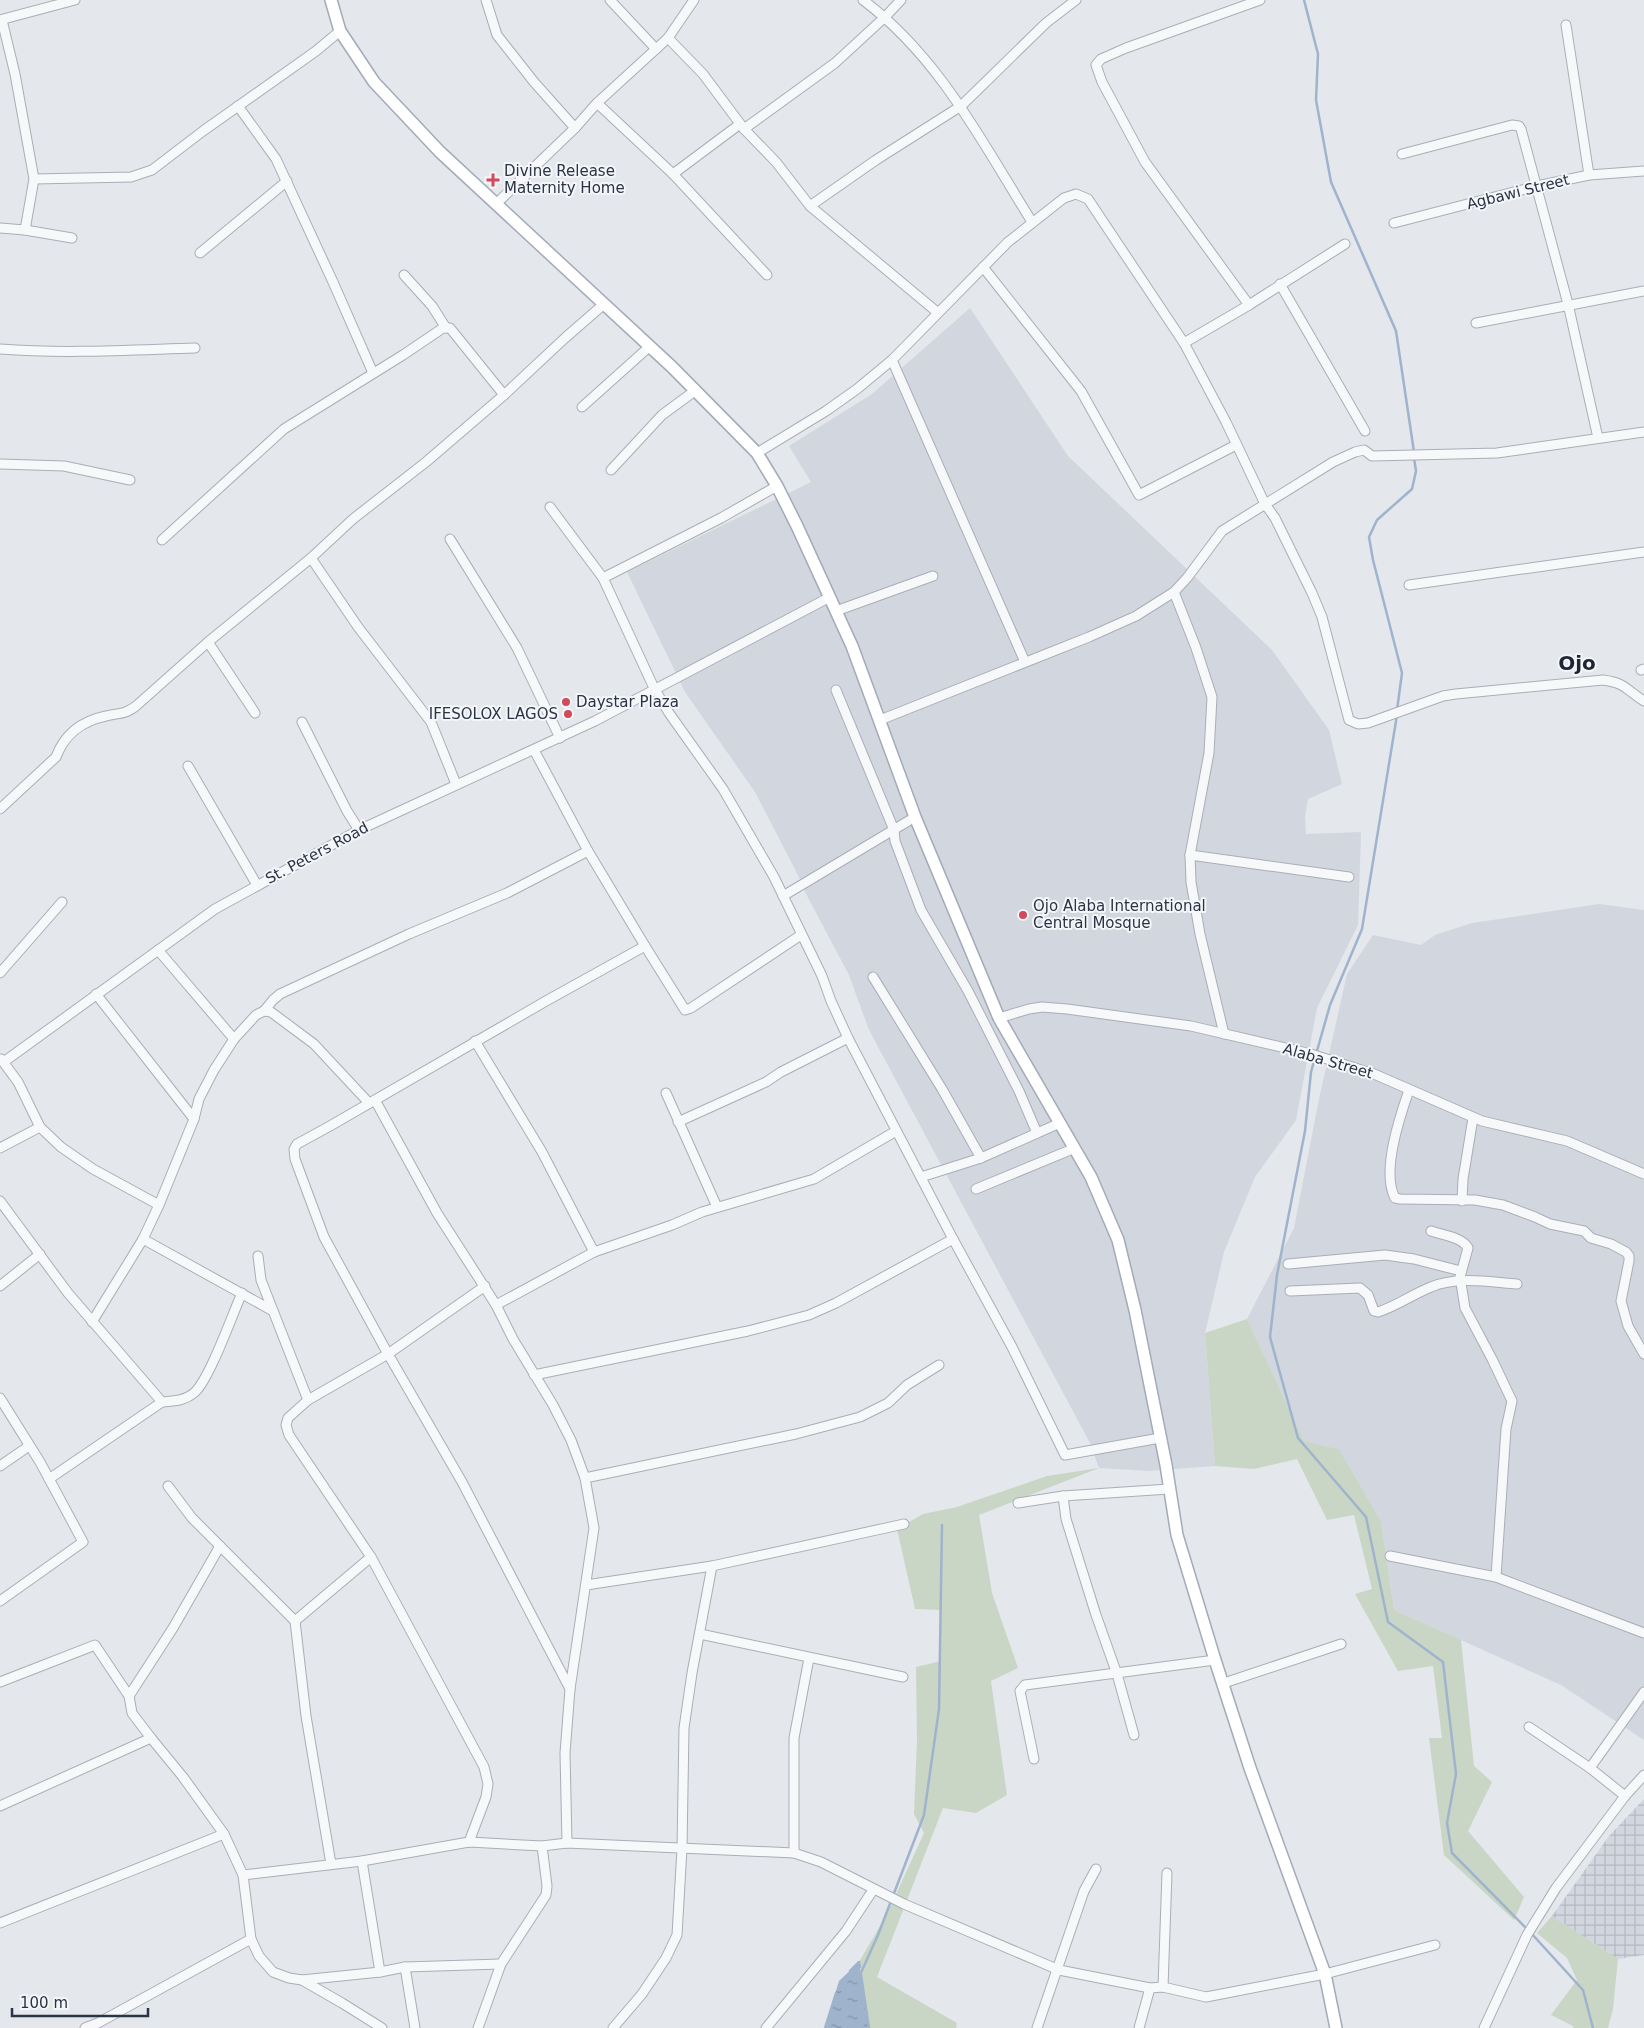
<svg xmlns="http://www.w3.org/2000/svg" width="1644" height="2028" font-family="'DejaVu Sans',sans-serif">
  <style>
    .built { fill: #d2d6de }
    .industrial { fill: url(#industrial-grid) }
    .grass { fill: #c9d6c5 }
    .water { fill: url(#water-ripples) }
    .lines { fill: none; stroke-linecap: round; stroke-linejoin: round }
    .stream { stroke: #9fb4cc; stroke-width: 2.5 }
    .minor-casing { stroke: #a9aeb7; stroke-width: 11 }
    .major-casing { stroke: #a3abb8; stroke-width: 14 }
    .minor { stroke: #f7f8fa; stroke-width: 9 }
    .major { stroke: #fff; stroke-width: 11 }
    .poi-dot { fill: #d1495b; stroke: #f4f6f9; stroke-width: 2 }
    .labels { text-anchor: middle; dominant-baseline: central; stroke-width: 4; stroke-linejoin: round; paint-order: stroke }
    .poi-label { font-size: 15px; fill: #2b3445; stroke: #f4f6f9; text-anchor: start }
    .street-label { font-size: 15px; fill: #2b3445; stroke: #f4f6f9 }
    .district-label { font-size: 20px; font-weight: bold; fill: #1d2536; stroke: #f4f6f9 }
  </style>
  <defs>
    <pattern id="industrial-grid" width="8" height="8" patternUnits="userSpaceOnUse" patternTransform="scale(1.25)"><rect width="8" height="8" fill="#d2d6de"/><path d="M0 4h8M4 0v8" fill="none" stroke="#b4b8c0"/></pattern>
    <pattern id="water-ripples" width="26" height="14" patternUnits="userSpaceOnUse" patternTransform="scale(1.25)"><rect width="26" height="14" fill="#9fb4cc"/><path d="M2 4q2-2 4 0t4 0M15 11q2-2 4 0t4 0" fill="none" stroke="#8293a7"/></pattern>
  </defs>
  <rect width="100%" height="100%" fill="#e4e7ec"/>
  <g class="built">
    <path d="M970,308L1068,456L1272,650L1329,730L1342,784L1308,799L1305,817L1306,834L1361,832L1358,925L1317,1008L1296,1120L1255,1177L1224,1252L1205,1333L1215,1466L1149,1471L1099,1468L1090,1443L869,1030L849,975L805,892L801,881L755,792L685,692L627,572L811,482L789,446L872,394Z"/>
    <path d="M1599,904L1644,910V1740L1561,1685L1394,1610L1381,1521L1339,1449L1304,1441L1247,1319L1294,1228L1319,1099L1347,974L1373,935L1421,945L1435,935L1472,923Z"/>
  </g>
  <path class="industrial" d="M1644,1799V1955L1618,1959L1552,1916L1609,1836Z"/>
  <g class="grass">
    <path d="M1247,1319L1304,1441L1339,1449L1381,1521L1394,1610L1461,1640L1474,1766L1492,1782L1468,1831L1524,1897L1514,1920L1444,1855L1429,1738H1442L1433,1666L1398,1671L1355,1594L1372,1589L1354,1515L1327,1520L1297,1459L1254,1469L1215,1466L1205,1333Z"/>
    <path d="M1099,1468L979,1515L992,1593L1018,1668L991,1681L1007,1795L976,1813L943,1808L877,1977L957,2023L956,2028H869L859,1962L887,1914L924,1833L914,1814L917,1740L916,1667L941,1661L940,1610L915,1609L897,1529L923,1514L957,1507L1047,1476Z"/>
    <path d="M1552,1916L1618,1959L1613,2009L1608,2028H1573V2026L1551,2015L1577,1980L1567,1958L1537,1933Z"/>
  </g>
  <path class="water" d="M859,1962L869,2028H825L839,1981Z"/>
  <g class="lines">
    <g class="stream">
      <path d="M1304,0L1318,54L1316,100L1331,182L1396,331L1414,452"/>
      <path d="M1397,710L1402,673L1373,560L1369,537L1377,520L1412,489L1416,471L1414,458"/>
      <path d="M1397,715L1362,929L1330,1005L1311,1072L1305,1131L1277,1275L1270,1337L1298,1438L1366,1517L1388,1622L1443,1662L1456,1774L1447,1823L1452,1853L1527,1929"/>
      <path d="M1531,1933L1583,1990L1593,2028"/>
      <path d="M850,1971L859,1962L860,1967"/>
      <path d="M860,1975L878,1935L924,1815L939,1709L942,1525"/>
      <path d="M861,1975L869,2028"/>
      <path d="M825,2028L836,1993"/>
    </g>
    <defs>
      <g id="minor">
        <path d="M486,0L497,35L534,82L575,128"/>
        <path d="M610,0L656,49"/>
        <path d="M863,0C940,58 982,142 1032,222"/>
        <path d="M0,20L75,0"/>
        <path d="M1566,25L1589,175"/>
        <path d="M668,38L703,74L744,129L776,162L810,206L937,312"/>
        <path d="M597,103L673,174L767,275"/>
        <path d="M238,106L276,159L333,282L373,373"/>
        <path d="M744,129L835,63L885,17L901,0"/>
        <path d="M1402,154L1512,125L1519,126L1521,129L1568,304L1598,438"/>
        <path d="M673,174L740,124"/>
        <path d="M34,179L131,177L152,170L203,131L316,51L340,31"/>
        <path d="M496,204L575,128L597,103L668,38L694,0"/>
        <path d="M810,206L876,160L961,106L1046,23L1076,0"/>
        <path d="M1394,223L1537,186L1589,175L1644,171"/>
        <path d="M0,228L25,230L34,179L15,74L2,20"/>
        <path d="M25,230L72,238"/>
        <path d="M200,253L287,181"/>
        <path d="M983,267L1081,391L1139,495L1236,445"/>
        <path d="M404,275L432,306L446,328"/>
        <path d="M1280,284L1365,431"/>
        <path d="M1249,305L1145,162L1102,82L1096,65L1101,59L1126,48L1260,0"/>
        <path d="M1476,323L1644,291"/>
        <path d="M1184,343L1249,305L1345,244"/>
        <path d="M0,349C65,354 130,350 195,348"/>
        <path d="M892,360L1025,662"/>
        <path d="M582,407L649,347"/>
        <path d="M757,453L826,411L857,389L892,360L1008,242L1064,198L1076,194L1088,199L1184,343L1226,422L1265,504L1275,518L1312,593L1322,617L1349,720L1358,724L1368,723L1443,696L1456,694L1603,680C1626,683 1626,690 1644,701"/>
        <path d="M0,464L64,466L130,480"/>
        <path d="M611,470L662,415L696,390"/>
        <path d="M550,507L603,578L654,688L669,713L723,789L774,877L822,976L831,1001L848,1038L953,1239L1012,1347L1065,1455L1160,1438"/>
        <path d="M450,539L517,648L560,738"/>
        <path d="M162,540L284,429L403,355L443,328H450L504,395"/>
        <path d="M311,558L358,627L431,722L456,784"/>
        <path d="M603,578L721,518L777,486"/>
        <path d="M1409,585L1644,552"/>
        <path d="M1174,592L1196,648L1212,697L1209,753L1190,855L1191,882L1200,934L1224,1034"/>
        <path d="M836,611L933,576"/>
        <path d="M208,642L255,713"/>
        <path d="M1641,670L1644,669"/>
        <path d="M836,690L894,830L895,841L921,910L968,991L1019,1091L1037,1133"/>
        <path d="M880,720L1089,637L1136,616L1174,592L1187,578L1222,531L1333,462L1355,452L1364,450L1372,456L1497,453L1644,432"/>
        <path d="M302,722L347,811L359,830"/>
        <path d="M534,750L588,851L645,946L685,1010L691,1008L801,935"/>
        <path d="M188,766L257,885"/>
        <path d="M0,809L56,757C65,733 82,721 106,716C121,712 122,716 136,706L208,642L311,558L353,519L426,462L504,395L565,338L604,304"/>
        <path d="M1190,855L1349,877"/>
        <path d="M783,896L915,817"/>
        <path d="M158,950L234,1039"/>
        <path d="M0,973L62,902"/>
        <path d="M873,977L942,1089L981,1158"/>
        <path d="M96,994L194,1119"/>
        <path d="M264,1011L273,1000L280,994L409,934L507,893L588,851"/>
        <path d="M999,1018L1029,1009L1042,1007L1067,1009L1191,1026L1311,1054L1374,1074L1482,1121L1567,1141L1644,1174"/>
        <path d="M475,1041L542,1152L594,1252"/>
        <path d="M1,1059L18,1082L40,1127L61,1147L93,1169L159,1205"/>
        <path d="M5,1061L215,909L359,830L595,721L830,597"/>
        <path d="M1409,1090C1400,1116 1381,1172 1395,1198L1400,1199L1475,1200L1503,1205L1535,1217L1550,1224L1584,1231L1591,1238L1611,1244L1626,1252L1629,1256V1261L1621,1301L1628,1326L1644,1354"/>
        <path d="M666,1093L717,1207"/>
        <path d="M375,1100L437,1213L496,1305L513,1339L553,1405L571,1440L585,1478L594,1528L570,1689L565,1753L567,1843"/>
        <path d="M678,1122L766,1082L781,1072L848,1038"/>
        <path d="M0,1148L40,1127"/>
        <path d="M921,1177L981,1158L1060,1123"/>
        <path d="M976,1189L1075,1148"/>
        <path d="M0,1201L68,1293L162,1402"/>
        <path d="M1462,1201L1463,1179L1473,1118"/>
        <path d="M1431,1231C1442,1235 1462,1237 1468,1248L1460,1277L1465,1308L1492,1359L1512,1401L1506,1429L1496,1577"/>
        <path d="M143,1239L273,1311"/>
        <path d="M258,1256L261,1280L308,1400"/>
        <path d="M1288,1264L1385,1255L1414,1259L1461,1271"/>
        <path d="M0,1286L40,1254"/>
        <path d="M1290,1291L1360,1288L1368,1295L1374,1311L1378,1312C1397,1306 1413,1294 1431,1287C1457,1276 1490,1282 1517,1284"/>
        <path d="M496,1305L594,1252L672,1225L702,1212L814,1179L896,1131"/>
        <path d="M92,1322L143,1239L159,1205L194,1119L199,1099L214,1070L234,1039L256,1015L264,1011L271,1012L314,1044L369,1103"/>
        <path d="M534,1375L748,1331L809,1315L836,1303L953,1239"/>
        <path d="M0,1398L40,1462L83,1542L0,1601"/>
        <path d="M0,1466L29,1446"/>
        <path d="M585,1478L796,1434L860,1417L888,1403L907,1385L939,1365"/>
        <path d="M49,1479L162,1402C174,1401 185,1401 195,1392C210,1378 232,1315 242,1293"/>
        <path d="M168,1486L192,1518L295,1621L306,1716L331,1864"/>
        <path d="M1063,1496L1066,1519L1096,1615L1117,1674L1134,1735"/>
        <path d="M1018,1503L1063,1496L1169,1489"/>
        <path d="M1390,1556L1496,1577L1644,1633"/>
        <path d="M586,1585L712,1566L904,1524"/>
        <path d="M295,1621L371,1557"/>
        <path d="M700,1634L903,1677"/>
        <path d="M0,1682L95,1645L129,1696L132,1713L151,1738L183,1777L224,1834L243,1875L251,1939L259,1956L273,1972L289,1978L302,1980L342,2003L382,2028"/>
        <path d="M1224,1683L1341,1644"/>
        <path d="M570,1689L462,1482L388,1354L324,1237L295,1159L294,1149L297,1144L330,1126L546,1001L645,946"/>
        <path d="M129,1696L173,1628L220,1546"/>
        <path d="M1529,1727L1590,1768L1625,1796"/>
        <path d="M1034,1759L1020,1691L1025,1685L1215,1660"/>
        <path d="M1590,1768L1644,1692"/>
        <path d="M0,1806L151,1738"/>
        <path d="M469,1842L486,1797L488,1784L484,1767L371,1557L289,1435L286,1425L288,1418L308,1400L388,1354L485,1286"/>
        <path d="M794,1853V1738L809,1658"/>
        <path d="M362,1861L380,1972"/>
        <path d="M243,1875L362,1861L469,1842L542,1846L567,1843L794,1853L821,1862L904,1904L1059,1970L1150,1988L1163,1987L1206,1997L1325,1974L1435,1945"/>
        <path d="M0,1923L224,1834"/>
        <path d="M405,1967L415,2028"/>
        <path d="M302,1980L380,1972L405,1967L501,1964"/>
        <path d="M1163,1987L1167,1873"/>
        <path d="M85,2028L98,2023L251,1939"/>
        <path d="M478,2028L501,1964L546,1895L547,1886L542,1846"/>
        <path d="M613,2028L642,1994L666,1958L677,1935L682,1849L684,1728L692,1673L712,1566"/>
        <path d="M766,2028L846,1931L873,1890"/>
        <path d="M1037,2028L1084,1891L1096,1869"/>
        <path d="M1139,2028L1150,1988"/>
        <path d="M1484,2028L1527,1935L1556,1888L1625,1796L1644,1775"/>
      </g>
      <path id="major" d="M331,0L340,31L374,82L440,152L672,367L757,453L777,486L797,526L852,646L915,817L999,1018L1091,1177L1118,1240L1135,1310L1166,1465L1177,1535L1215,1660L1250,1768L1325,1974L1336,2028"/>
    </defs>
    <use href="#minor" class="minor-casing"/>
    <use href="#major" class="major-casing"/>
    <use href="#minor" class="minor"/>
    <use href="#major" class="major"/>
  </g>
  <g class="poi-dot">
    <path d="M490.5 172.5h5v5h5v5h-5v5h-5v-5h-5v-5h5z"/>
    <circle cx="566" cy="702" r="5"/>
    <circle cx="568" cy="714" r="5"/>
    <circle cx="1023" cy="915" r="5"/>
  </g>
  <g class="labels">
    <g class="poi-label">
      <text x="504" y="171">Divine Release<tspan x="504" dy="17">Maternity Home</tspan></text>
      <text x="576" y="702">Daystar Plaza</text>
      <text x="558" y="714" text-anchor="end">IFESOLOX LAGOS</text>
      <text x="1033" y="906">Ojo Alaba International<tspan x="1033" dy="17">Central Mosque</tspan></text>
    </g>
    <g class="street-label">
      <text transform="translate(1518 192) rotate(-14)">Agbawi Street</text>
      <text transform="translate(317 853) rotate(-28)">St. Peters Road</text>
      <text transform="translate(1328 1061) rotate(16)">Alaba Street</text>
    </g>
    <g class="district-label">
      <text x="1577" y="663">Ojo</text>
    </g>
  </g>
  <path d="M12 2008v8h136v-8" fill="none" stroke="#2b3445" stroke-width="2.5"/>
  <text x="20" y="2008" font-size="15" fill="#2b3445" stroke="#f4f6f9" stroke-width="4" paint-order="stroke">100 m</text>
</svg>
